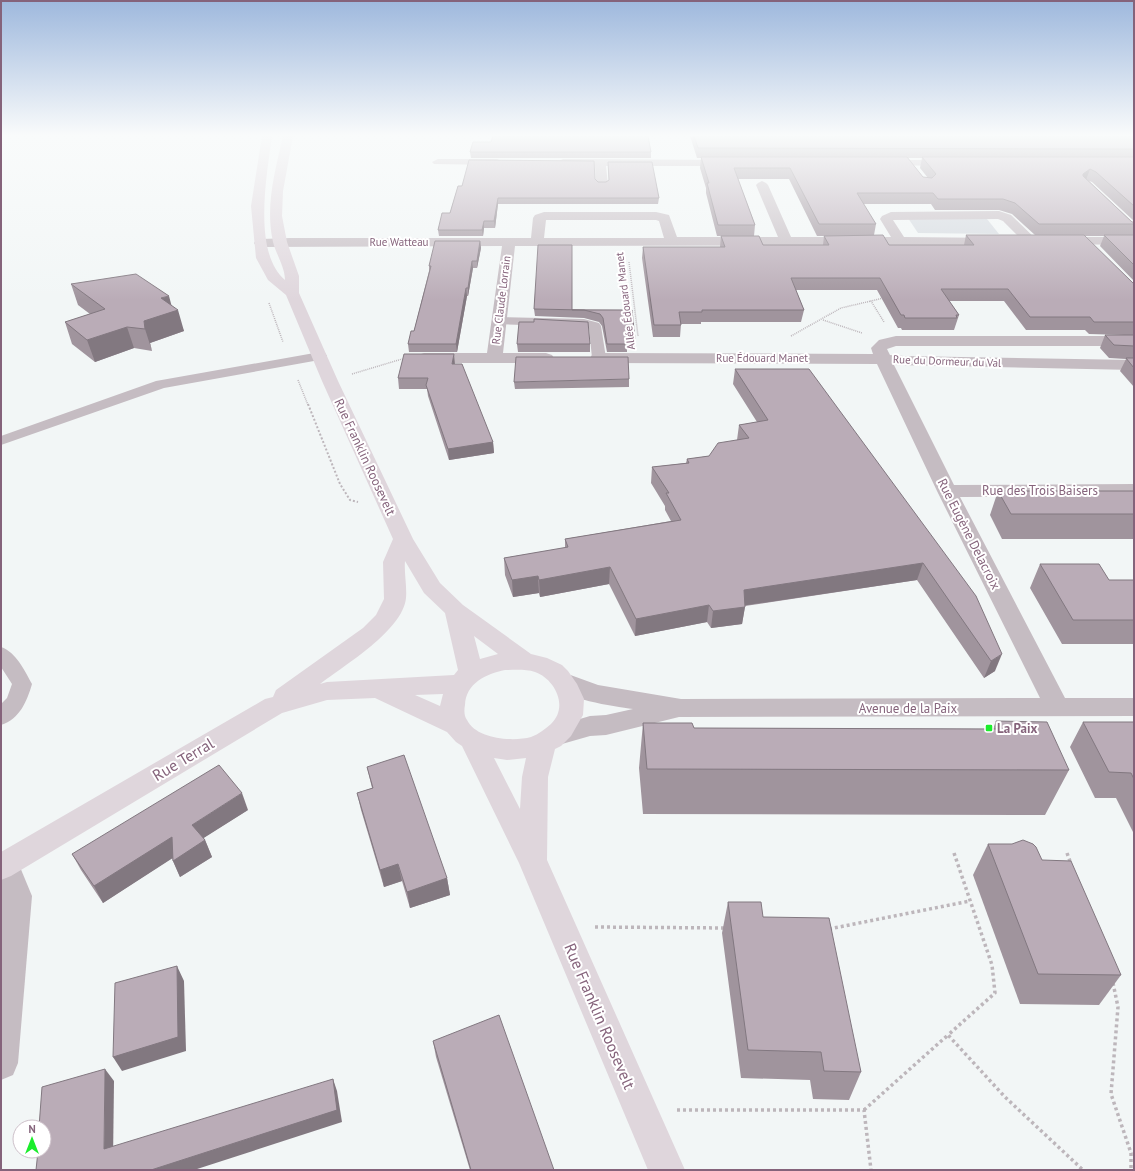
<svg xmlns="http://www.w3.org/2000/svg" width="1135" height="1171" font-family="'PT Sans',sans-serif">
  <style>
    .green { fill: #d3d8de }
    .lines { fill: none; stroke-linecap: round; stroke-linejoin: round }
    .path-far2 { stroke: #bdb6bb; stroke-width: 1.5; stroke-dasharray: 1 1; stroke-linecap: butt }
    .path-far1 { stroke: #bdb6bb; stroke-width: 2; stroke-dasharray: 2 2; stroke-linecap: butt }
    .path { stroke: #bdb6bb; stroke-width: 3.5; stroke-dasharray: 3 3; stroke-linecap: butt }
    .lane { fill: #c5bcc2; fill-rule: evenodd }
    .street { fill: #c5bcc2; fill-rule: evenodd }
    .secondary { fill: #dfd6dc; fill-rule: evenodd }
    .wall { fill: #a0949d; fill-rule: evenodd }
    .shaded-wall { fill: #827880 }
    .building { fill: #baacb7; stroke: #827880 }
    .poi-dot { fill: #1bed2c; stroke: #fff; stroke-width: 1.5 }
    .labels { text-anchor: middle; dominant-baseline: central; stroke-width: 4; stroke-linejoin: round; paint-order: stroke }
    .far-street-label { font-size: 11px; fill: #85637b; stroke: #fff }
    .street-label { font-size: 13px; fill: #85637b; stroke: #fff }
    .poi-label { font-size: 13px; font-weight: bold; fill: #85637b; stroke: #fff; text-anchor: start }
    .near-street-label { font-size: 16px; fill: #85637b; stroke: #fff }
  </style>
  <rect width="100%" height="100%" fill="#f2f6f6"/>
  <path class="green" d="M908,218L987,219L999,234L918,233Z"/>
  <g class="lines">
    <g class="path-far2">
      <path d="M629,262L638,336"/>
      <path d="M883,298L871,301L884,322"/>
      <path d="M269,303L283,342"/>
      <path d="M823,320L862,333"/>
      <path d="M791,336L841,308L871,301"/>
      <path d="M352,374L402,359"/>
      <path d="M298,380L308,405"/>
    </g>
    <path class="path-far1" d="M308,404L340,484L350,500L358,502"/>
    <g class="path">
      <path d="M954,853L992,965L995,993L948,1035L1005,1097L1083,1170"/>
      <path d="M1067,853L1071,864"/>
      <path d="M595,927L726,928"/>
      <path d="M829,929L970,901"/>
      <path d="M1113,983L1118,1007L1111,1094L1131,1153V1170"/>
      <path d="M677,1110H864L871,1170"/>
      <path d="M864,1110L948,1035"/>
    </g>
    <g class="lane">
      <path d="M499,317L584,319L599,323L601,326L606,358L604,361H594L592,358L589,328L584,327L495,324L493,321L495,318Z"/>
      <path d="M320,352L325,353L327,356L325,359L164,388L1,445V436L156,381Z"/>
      <path d="M1,647C16,652 25,671 32,684C27,701 20,719 1,725V704L7,698L12,684L1,667Z"/>
    </g>
    <g class="street">
      <path d="M438,159H497L503,162L497,165L434,164L432,162Z"/>
      <path d="M563,159L731,160L737,163L731,166H606L608,185L606,187H598L596,185L595,166L559,164L557,162Z"/>
      <path d="M881,160H951L957,163L951,166L877,165L875,163L877,161Z"/>
      <path d="M762,181L766,183L768,185L791,237H891L880,219L882,216L891,212L999,211L1011,215L1038,241L1036,244H1026L1003,221L998,219L893,220L904,237L1000,238L1002,241L1000,244L995,245L515,246L503,353H546L552,355L554,358L552,361L546,363H424L418,361L416,358L418,355L424,353H487L502,246L261,247L256,246L254,243L256,240L261,239L290,238H531L533,218L535,215L544,212H656L669,215L677,237H778L756,185L758,183ZM546,220H656L659,221L664,238H544Z"/>
      <path d="M1061,237H1134V245L1056,244L1054,241L1056,238Z"/>
      <path d="M896,336H1134V346H896L887,349L890,355L904,356L1134,360V370L894,365L954,485L1134,484V496L960,497L1065,698H1134V716L679,717L606,735L590,736L555,746L546,743L542,736L546,729L590,716L606,715L633,709C613,706 563,700 553,682L556,676L565,673L598,685L681,699L1040,698L937,491L877,364L598,363L592,361L590,358L592,355L598,353L873,354L871,348L879,340Z"/>
      <path d="M5,851L15,855L32,896L18,1063L13,1075L1,1080V853Z"/>
    </g>
    <path class="secondary" d="M262,136H272C267,174 252,252 285,280C285,267 276,254 273,242C265,206 275,171 283,136H293L283,191L282,216L287,242L299,276V293L338,381L413,539L440,583L463,605L531,654L547,658L562,665L568,671L577,684L584,699L583,715L571,736L561,746L555,749L548,777L547,860L685,1170H648L519,863L462,746L456,742L447,732L375,698L327,700L282,713L11,876L1,880V852L265,699L273,697L276,690L363,628L376,615L384,599L383,562L393,539L322,381L286,295L268,280L256,258L251,206ZM405,561L424,593L445,613L458,670L454,675L327,682L320,684C345,665 403,630 406,598C407,586 404,573 405,561ZM474,636L498,654L480,659ZM505,670C515,670 526,669 535,672C555,679 569,707 551,724C545,729 539,734 531,737C513,742 476,739 467,720C464,716 464,710 465,705C466,683 486,674 505,670ZM443,694L440,706L415,695ZM494,758L507,760L526,758L522,777L520,809Z"/>
  </g>
  <g class="wall">
    <path d="M690,136H1134V221L1092,182L1089,181L1132,222H1134V281L1100,246L1104,236H1085L1133,283H1134V387L1120,371L1126,359L1109,358L1100,348L1105,335H1124L1089,334L1085,330H1026L1004,301H949L959,315L954,330H902L901,328H898L877,290H796L804,310L801,322H701V324H681L680,337H653L642,258L643,247H720L721,236H717L706,193V188L700,168L701,158H697ZM908,158H922L920,168L928,178L923,177ZM738,179H789L817,236H867H824L823,245H763L754,236L755,225ZM863,204H931L935,210H999L1012,214L1035,235H966L964,245H889L874,235L876,224Z"/>
    <path d="M470,152H651V158H471Z"/>
    <path d="M608,162L659,198L658,204H498L495,228H484L483,236H439L438,230L450,213L458,186L595,179L598,182H606L609,180Z"/>
    <path d="M480,241L481,248L477,268H473L468,296H467L457,352H409L408,344L414,331L429,271V266Z"/>
    <path d="M71,284L171,305L184,331L150,343L152,351L134,348L95,362L72,344L65,322L90,314L78,305Z"/>
    <path d="M534,309L632,310L635,339V347H627V352H607L602,326L599,322L584,318L535,316Z"/>
    <path d="M517,344H590V352H518Z"/>
    <path d="M455,364L493,442L494,453L449,460L428,396L427,389H399L398,378Z"/>
    <path d="M735,369L976,596L995,671L984,678L917,580L745,606L742,624L711,628L707,622L635,636L609,584L540,597L539,593L513,597L505,575L504,558L565,548V539L671,521L665,510V506L651,483L652,467L686,463L687,459L709,456L737,440L739,425L757,422L733,384Z"/>
    <path d="M629,379V387L515,389L514,382Z"/>
    <path d="M998,491H1134V539H1002L990,515Z"/>
    <path d="M1040,564L1109,580H1134V644H1062L1030,588Z"/>
    <path d="M996,721L1069,770L1045,815L643,814L639,768L643,723L694,728L993,729Z"/>
    <path d="M1083,722H1134V834L1116,798H1095L1070,747Z"/>
    <path d="M367,767L447,878L450,895L410,908L402,881L384,887L361,810L357,793L372,788Z"/>
    <path d="M248,810L203,838L205,840L212,857L180,877L173,861L172,858L103,903L81,870L72,854Z"/>
    <path d="M988,844L1042,860L1121,975L1099,1005L1020,1004L973,875Z"/>
    <path d="M728,902L763,917L861,1072L849,1100L813,1099L810,1080L741,1078L722,933Z"/>
    <path d="M433,1041L554,1170H470L436,1057Z"/>
  </g>
  <g class="shaded-wall">
    <path d="M1090,169L1086,180L1080,184L1083,174Z"/>
    <path d="M498,198V204L495,228L494,221Z"/>
    <path d="M484,221V228L483,236L482,230Z"/>
    <path d="M480,241L481,248L477,268V261Z"/>
    <path d="M472,261L473,268L468,296V288Z"/>
    <path d="M466,288L467,296L457,352L456,344Z"/>
    <path d="M169,296L173,311L178,310L184,331L150,343L152,351L145,329L144,321L161,298Z"/>
    <path d="M127,327L134,348L95,362L87,340Z"/>
    <path d="M454,354L455,365L452,364Z"/>
    <path d="M493,442L494,453L449,460L448,449Z"/>
    <path d="M923,563L917,580L741,606L744,590Z"/>
    <path d="M610,567L609,584L540,597L539,580Z"/>
    <path d="M538,576L539,593L513,597L512,580Z"/>
    <path d="M709,605L707,622L635,636L636,619Z"/>
    <path d="M745,607L742,624L711,628L713,611Z"/>
    <path d="M1002,654L995,671L984,678L991,661Z"/>
    <path d="M242,793L248,810L199,841L192,825Z"/>
    <path d="M172,837L179,854L103,903L94,886Z"/>
    <path d="M205,840L212,857L180,877L173,861Z"/>
    <path d="M398,864L402,881L384,887L380,870Z"/>
    <path d="M447,878L450,895L410,908L407,892Z"/>
    <path d="M177,966L184,981L186,1051L122,1071L113,1057Z"/>
    <path d="M105,1069L114,1081L113,1161L104,1149Z"/>
    <path d="M333,1079L337,1091L342,1122L194,1170H151Z"/>
  </g>
  <g class="building">
    <path d="M493,136H648L651,152H470L473,142H491Z"/>
    <path d="M694,136H1134V149L698,148Z"/>
    <path d="M701,157H907L923,177L932,178L936,174L922,157H1134V206L1096,172L1090,169L1083,174V176L1132,222H1134V224H1039L1015,203L1003,199H938L933,193H857L876,224H819L790,168H734L755,225H718L707,183H709Z"/>
    <path d="M469,160L594,161L595,179L598,182H606L609,180L608,162H652L659,198H498L494,221H484L482,230H438L442,213H450L458,186H462Z"/>
    <path d="M883,235L889,245H974L966,235H1084L1133,283H1134V322H1094L1090,317H1030L1008,289H941L959,315H956L957,318H905L904,315H901L880,278H791L804,310H702V312H679L681,325H654L643,247H725L721,236H759L763,245H829L824,236Z"/>
    <path d="M1104,235H1134V265Z"/>
    <path d="M435,241H480L477,261H472L468,288H466L456,344H408L411,331H414L431,266H429Z"/>
    <path d="M538,245H572V310H632L635,339H627V344H607L603,318L600,314L584,310L534,309Z"/>
    <path d="M136,274L169,296L161,298L178,310L144,321L145,329L127,327L87,340L65,322L105,309L71,284Z"/>
    <path d="M534,319L588,322L590,344H517L519,322H534Z"/>
    <path d="M1105,335H1134V346L1114,345Z"/>
    <path d="M404,354H454L452,364H462L493,442L448,449L426,385L428,378H398Z"/>
    <path d="M516,357H628L629,379L514,382Z"/>
    <path d="M1126,358H1134V368Z"/>
    <path d="M735,369H809L976,596L1002,654L991,661L923,563L744,590L745,607L713,611L709,605L636,619L610,567L539,580L538,576L512,580L504,558L568,547L565,539L681,520L666,493H669L652,467L689,463L687,459L709,456L718,443L749,438L739,425L768,420Z"/>
    <path d="M998,491H1134V514H1011Z"/>
    <path d="M1040,564H1099L1109,580H1134V620H1073Z"/>
    <path d="M996,721L1047,722L1069,770L647,769L643,723H692L694,728L999,729Z"/>
    <path d="M1083,722H1134V779L1131,773L1109,772Z"/>
    <path d="M404,755L447,878L407,892L398,864L380,870L357,793L373,788L367,767Z"/>
    <path d="M219,765L242,793L192,825L205,840L173,861L172,837L94,886L72,854Z"/>
    <path d="M1023,840L1033,844L1036,847L1042,860L1071,861L1121,975L1038,974L988,844H1012Z"/>
    <path d="M728,902H761L763,917L829,918L861,1072L824,1071L821,1052L748,1050Z"/>
    <path d="M177,966L178,1037L113,1057L115,983Z"/>
    <path d="M499,1015L554,1170H471L433,1041Z"/>
    <path d="M105,1069L104,1149L333,1079L337,1110L151,1170H36L38,1151H44V1127H39L42,1087Z"/>
  </g>
  <linearGradient id="sky" x2="0" y2="1"><stop stop-color="#9eb8dd"/><stop offset="0.45" stop-color="#f9fbfb"/><stop offset="1" stop-color="#f9fbfb" stop-opacity="0"/></linearGradient>
  <rect width="1135" height="300" fill="url(#sky)"/>
  <rect class="poi-dot" x="985" y="724" width="8" height="8" rx="2"/>
  <g class="labels">
    <g class="far-street-label">
      <text x="399" y="242">Rue Watteau</text>
      <text transform="translate(501 300) rotate(-83)">Rue Claude Lorrain</text>
      <text transform="translate(625 301) rotate(-97)">Allée Édouard Manet</text>
      <text x="762" y="358">Rue Édouard Manet</text>
      <text transform="translate(947 361) rotate(2)">Rue du Dormeur du Val</text>
    </g>
    <g class="street-label">
      <text transform="translate(365 457) rotate(65)">Rue Franklin Roosevelt</text>
      <text x="1040" y="490">Rue des Trois Baisers</text>
      <text transform="translate(969 534) rotate(63)">Rue Eugène Delacroix</text>
      <text x="908" y="708">Avenue de la Paix</text>
    </g>
    <g class="poi-label">
      <text x="997" y="728">La Paix</text>
    </g>
    <g class="near-street-label">
      <text transform="translate(183 759) rotate(-31)">Rue Terral</text>
      <text transform="translate(600 1016) rotate(67)">Rue Franklin Roosevelt</text>
    </g>
  </g>
  <rect width="1135" height="1171" fill="none" stroke="#85637b" stroke-width="4"/>
  <g transform="translate(32 1139)"><circle r="19" fill="#ffffff" stroke="#cec1ca"/>
  <path d="M0-3L7 15L0 10L-7 15Z" fill="#1bed2c"/>
  <text y="-6" font-size="11" font-weight="bold" text-anchor="middle" fill="#85637b">N</text>
  </g>
</svg>
